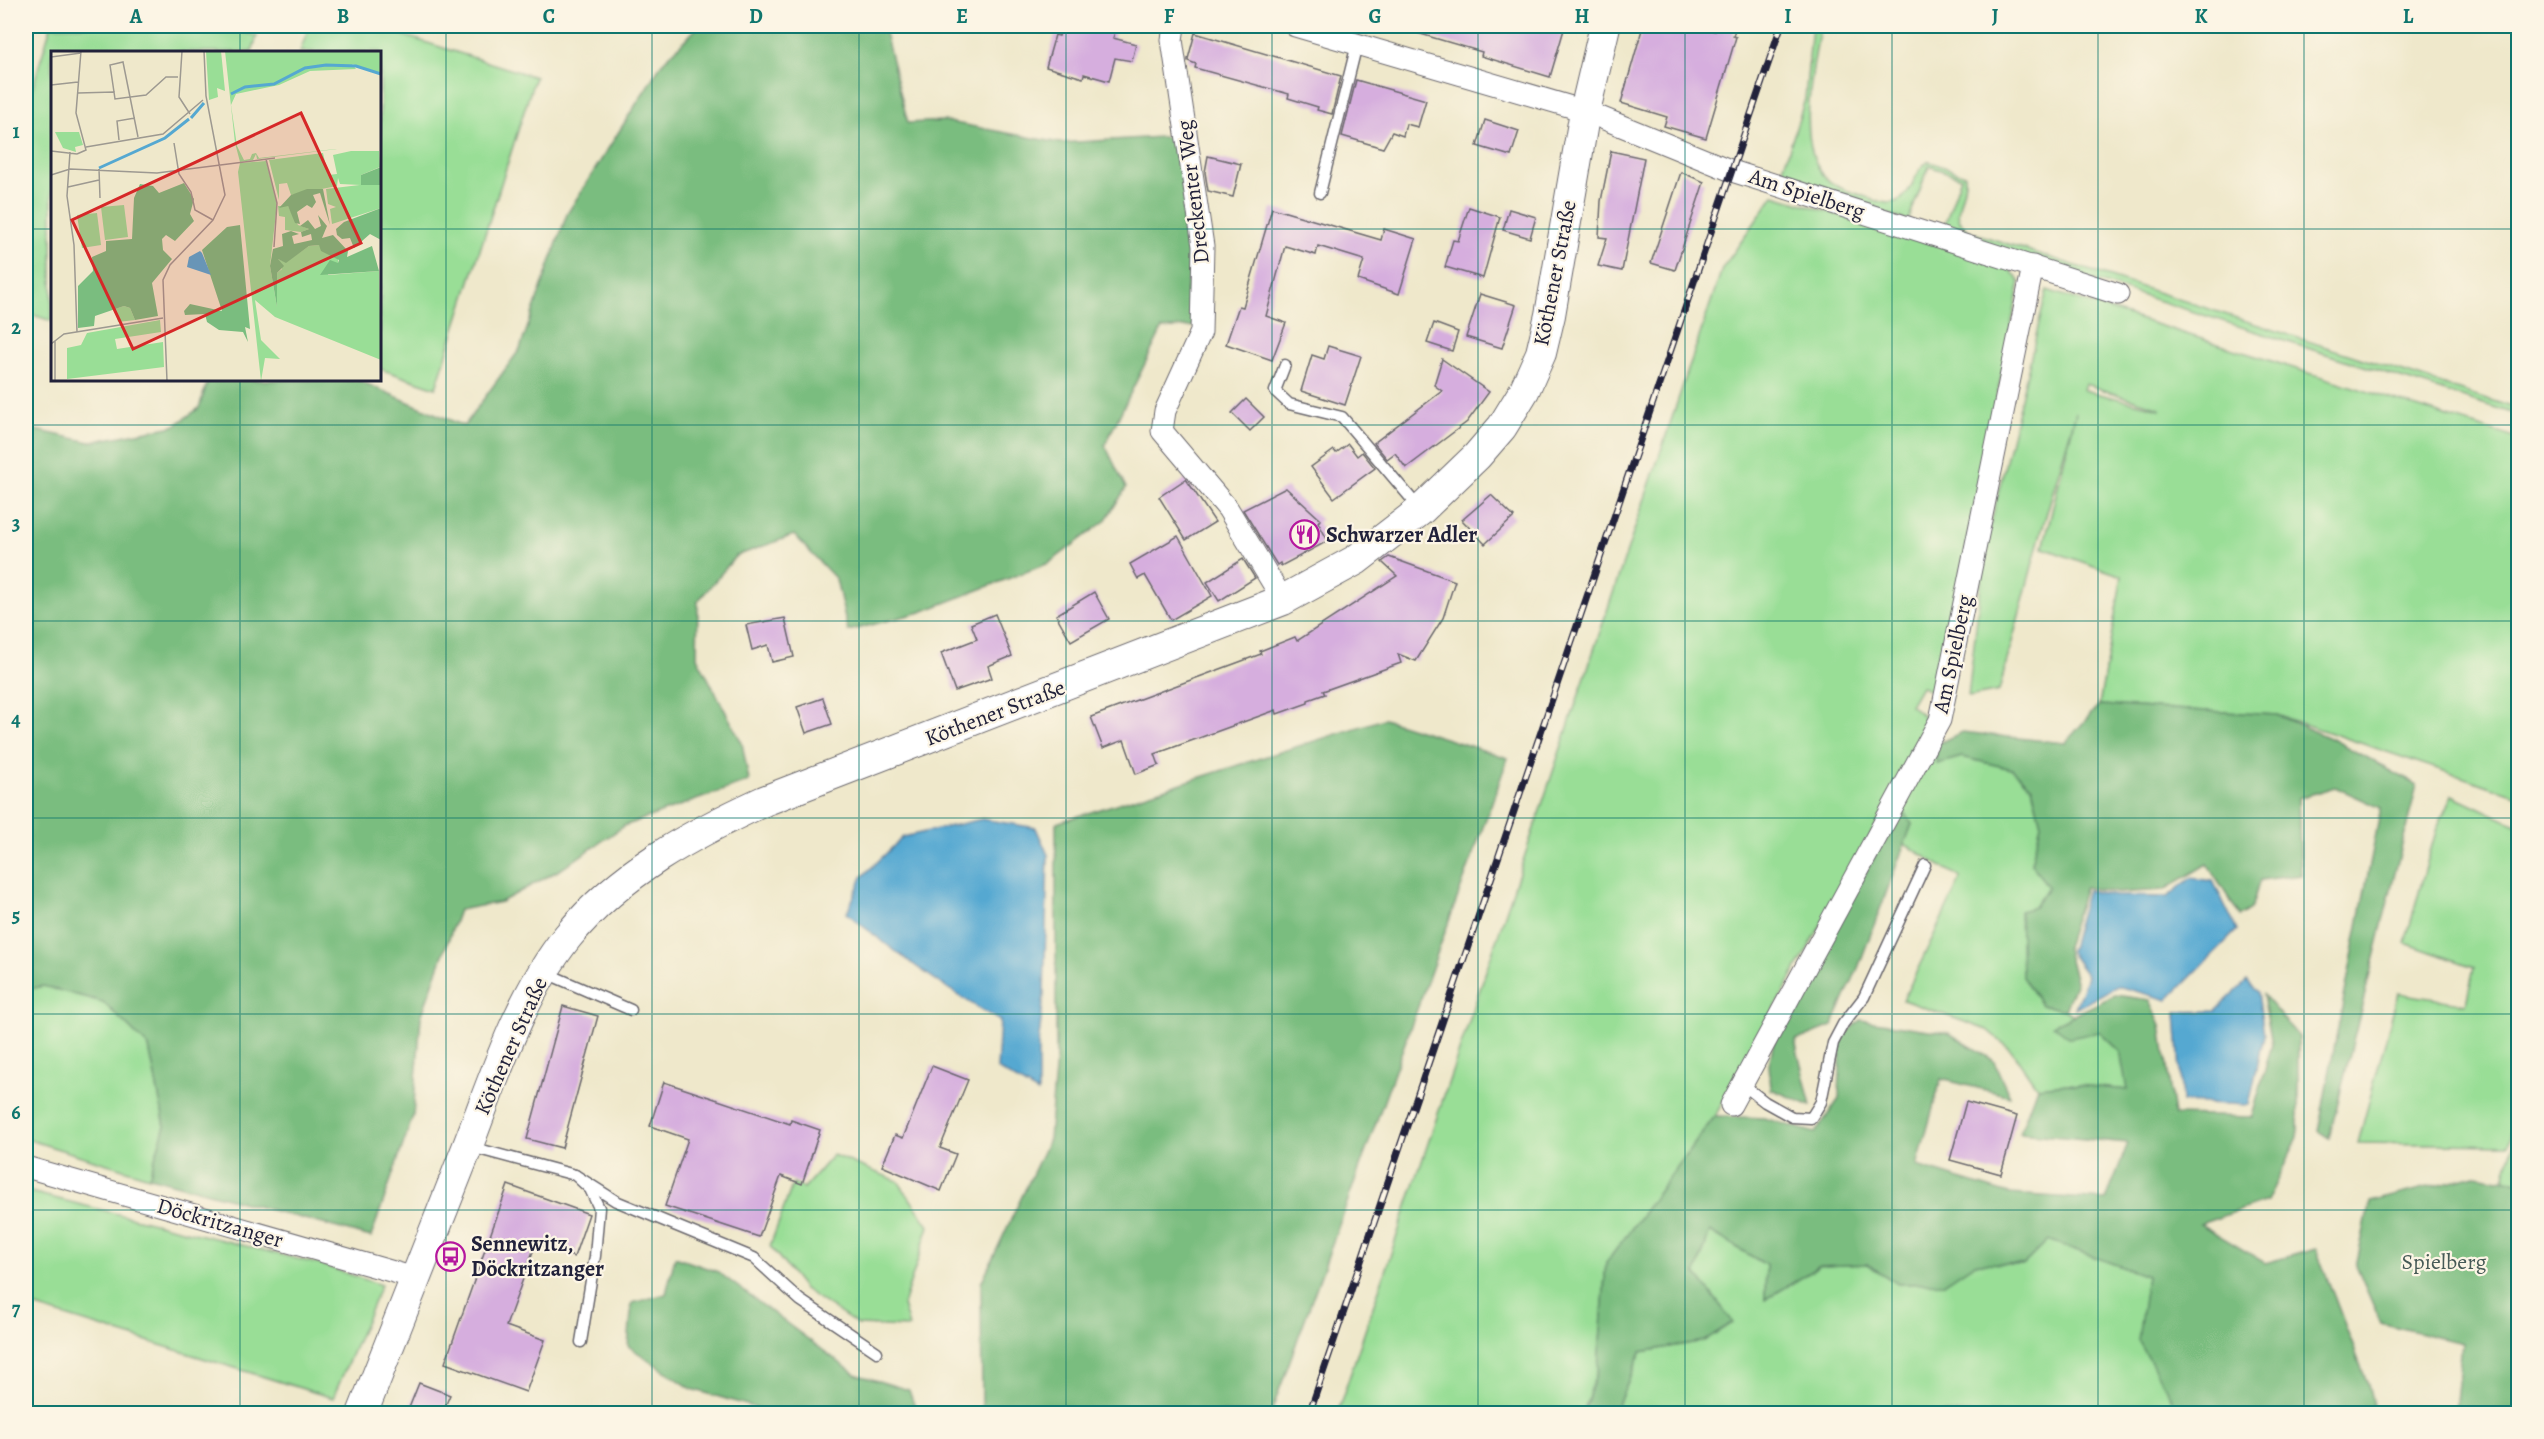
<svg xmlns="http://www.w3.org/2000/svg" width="2544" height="1439" font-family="Alegreya,serif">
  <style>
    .green { fill: #99de96; stroke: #5e8068; stroke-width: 1.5; fill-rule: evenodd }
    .forest { fill: #7abd7f; stroke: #4e705d; stroke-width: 1.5 }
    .water { fill: #55a8d1; stroke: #3c6586; stroke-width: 1.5 }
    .building { fill: #d6aede }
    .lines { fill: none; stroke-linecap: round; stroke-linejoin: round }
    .lane-casing { stroke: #6a676d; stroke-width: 13 }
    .street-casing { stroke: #6a676d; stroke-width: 23 }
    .secondary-casing { stroke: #6a676d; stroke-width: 32 }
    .lane { stroke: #fff; stroke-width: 10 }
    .street { stroke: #fff; stroke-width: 21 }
    .secondary { stroke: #fff; stroke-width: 30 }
    .rail-casing { stroke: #22223b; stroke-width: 7 }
    .rail { stroke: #fcf5e5; stroke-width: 4.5; stroke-dasharray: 14; stroke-linecap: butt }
    .grid { fill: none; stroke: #0f766e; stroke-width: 1.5; stroke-opacity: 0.55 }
    .labels { text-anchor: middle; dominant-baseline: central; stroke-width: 4.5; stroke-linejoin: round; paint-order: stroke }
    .street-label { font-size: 22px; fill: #22223b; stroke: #fcf5e5 }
    .poi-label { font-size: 22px; font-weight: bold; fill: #22223b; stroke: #fcf5e5; text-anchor: start }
    .park-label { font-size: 22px; fill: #465a56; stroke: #fcf5e5 }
    .inset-river { fill: none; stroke: #55a8d1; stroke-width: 3 }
    .inset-road { fill: none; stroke: #9d9991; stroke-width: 1.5 }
    .view { fill: #d62828; fill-opacity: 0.15; stroke: #d62828; stroke-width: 3 }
    .inset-edge { fill: none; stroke: #22223b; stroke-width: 3 }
    .neatline { fill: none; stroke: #0f766e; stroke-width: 2 }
    .grid-label { font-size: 20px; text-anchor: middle; font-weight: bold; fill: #0f766e }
  </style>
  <rect width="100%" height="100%" fill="#fcf5e5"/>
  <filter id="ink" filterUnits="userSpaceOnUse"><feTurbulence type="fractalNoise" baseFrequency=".0167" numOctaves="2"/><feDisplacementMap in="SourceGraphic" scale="12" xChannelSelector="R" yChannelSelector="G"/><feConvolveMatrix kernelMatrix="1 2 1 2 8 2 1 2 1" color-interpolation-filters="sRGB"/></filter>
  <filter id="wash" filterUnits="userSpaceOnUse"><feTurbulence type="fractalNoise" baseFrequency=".008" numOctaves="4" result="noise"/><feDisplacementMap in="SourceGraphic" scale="24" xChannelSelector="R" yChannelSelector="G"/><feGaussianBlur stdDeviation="1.35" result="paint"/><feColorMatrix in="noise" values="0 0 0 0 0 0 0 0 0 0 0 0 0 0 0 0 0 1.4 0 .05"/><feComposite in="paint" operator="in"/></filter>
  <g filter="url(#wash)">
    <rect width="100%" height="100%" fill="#efe8cb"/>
    <g class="green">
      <path d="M51,26H222L257,36L252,52H52V321L26,313V109Z"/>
      <path d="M309,26H374L535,77L436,388L380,369V52H300Z"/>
      <path d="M1812,26H1820C1814,66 1794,145 1826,178C1834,187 1847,191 1858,194C1870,198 1886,207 1898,201C1913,193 1914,171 1928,161L1965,175C1967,199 1945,216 1971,232L2518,409V415L1942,232L1961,177L1929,166L1908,221L1780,179L1805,99Z"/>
      <path d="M1774,195L2008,267L2020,282L1937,695L1921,686L1910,705L1933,723L1715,1116L1606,1263L1598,1368L1583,1413L1337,1414L1722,269Z"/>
      <path d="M2047,290L2518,439V796L2277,715L2099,705L2122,576L2043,548L2076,412L2037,547L1999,691L1968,697L1985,548ZM2085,384L2160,408V409L2083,390Z"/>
      <path d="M1935,745L1937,764L1962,757L2012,769L2032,787L2041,824L2031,863L2049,887L2034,907L2041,1005L2065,1010L2073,1015L2054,1025L2099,1032L2120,1052L2128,1090L2068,1084L2037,1087L2012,1051L1987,1030L1903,1000L1961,878L1904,844L1912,824L1896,816Z"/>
      <path d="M2452,795L2518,826V1105L2508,1145L2358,1143L2398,993L2466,1004L2474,967L2405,943L2436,831Z"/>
      <path d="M43,986L103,1002L149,1047L165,1126L149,1177L26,1139V990Z"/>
      <path d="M2518,1127V1182L2504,1180Z"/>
      <path d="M833,1155L898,1181L929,1226L903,1305L909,1327L858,1325L804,1289L770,1246L793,1183L804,1188Z"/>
      <path d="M26,1191L322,1265L381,1285L333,1398L26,1304Z"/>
      <path d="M1710,1231L1766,1265L1765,1300L1820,1266L1867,1264L1898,1284L1945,1283L1975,1263L2024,1264L2048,1240L2147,1276L2139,1340L2177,1408L2188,1413L1614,1414L1641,1352L1704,1341L1696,1273Z"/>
    </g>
    <g class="forest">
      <path d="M699,26H877L884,29L908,123L944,121L1060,143L1179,136L1195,238L1196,326L1162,329L1105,445L1126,488L1105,521L1049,563L921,612L848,631L836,579L794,535L736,556L698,601L697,657L742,743L749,781L624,826L563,868L501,902L459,910L421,1017L413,1116L371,1237L149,1177L165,1126L149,1047L103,1002L43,986L26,990V428L90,442L174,426L199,408L208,380H358L464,426L520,349L567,214L662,63Z"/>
      <path d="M2099,705L2277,715L2334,740L2417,785L2329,1138L2318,1131L2381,808L2335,787L2298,798L2301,875L2260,880L2251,909L2240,916L2207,864L2164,890L2117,893L2085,887L2066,947L2076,981L2065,1010L2041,1005L2022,977L2020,911L2034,907L2048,887L2031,863L2041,824L2032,787L2012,769L1962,757L1937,764L1935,745L1962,732L2065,743Z"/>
      <path d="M1384,719L1508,758L1271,1413H982L981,1283L1049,1139L1056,1059V823Z"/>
      <path d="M1906,814L1912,824L1858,968L1832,1026L1795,1041L1811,1106L1771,1089L1769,1064L1774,1041L1896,816Z"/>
      <path d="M2115,995L2150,1000L2161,1025L2174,1115L2252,1117L2272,1044L2263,995L2298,1036V1137L2267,1201L2200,1224L2265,1263L2316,1249L2368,1385L2375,1413L2188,1414L2177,1408L2138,1340L2147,1276L2048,1240L2024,1264L1975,1263L1945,1283L1898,1284L1867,1264L1820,1266L1765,1300L1766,1265L1710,1231L1696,1273L1733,1322L1704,1341L1641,1352L1614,1413L1583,1414L1598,1368L1606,1263L1715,1116L1764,1118L1815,1133L1839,1099L1841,1038L1861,1020L1949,1033L1993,1060L2010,1096L1941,1079L1917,1166L2009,1194L2106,1200L2128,1143L2020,1133L2037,1087L2068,1084L2127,1090L2120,1052L2099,1032L2070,1038L2053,1025Z"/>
      <path d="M2475,1175L2518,1182V1413H2455L2462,1343L2381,1323L2356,1266L2370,1202Z"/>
      <path d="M675,1257L718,1272L855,1374L909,1390L917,1413H774L692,1389L628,1346L632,1303L666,1294Z"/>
    </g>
    <g class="water">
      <path d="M982,819L1036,828L1048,855L1044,995L1038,1046V1093L997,1069L1000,1021C946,989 895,953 847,913L862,877L903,837Z"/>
      <path d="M2191,878L2213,881L2237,930L2168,1000L2117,986L2075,1009L2087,976L2070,952L2087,890L2115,896L2167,897Z"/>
      <path d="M2247,981L2258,992L2264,1035L2249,1105L2182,1102L2176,1012L2215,1011Z"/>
    </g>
    <g id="blocks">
      <g class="building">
        <path d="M1062,26H1117L1113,38L1136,44L1132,61L1115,58L1109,81L1084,74L1083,78L1046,67L1055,35L1059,36Z"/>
        <path d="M1408,26H1565L1550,77L1481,56L1482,52L1407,30Z"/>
        <path d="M1643,26H1696L1715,31L1717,26H1736L1733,36L1736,37L1706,138L1664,126L1667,117L1621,103Z"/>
        <path d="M1195,33L1341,76L1332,114L1317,110L1318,107L1288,98L1289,94L1195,68L1196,64L1188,61V59Z"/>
        <path d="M1356,80L1426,100L1418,127L1406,124L1403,136L1392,132L1383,148L1342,136Z"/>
        <path d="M1485,120L1519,131L1511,156L1477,146Z"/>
        <path d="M1611,151L1644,158L1622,271L1598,266L1607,238L1599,237L1601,201Z"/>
        <path d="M1208,156L1241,164L1233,197L1208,191L1205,172Z"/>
        <path d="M1681,172L1704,182L1675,270L1651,263Z"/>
        <path d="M1469,207L1500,217L1483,278L1445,267L1453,240L1458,241Z"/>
        <path d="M1272,208L1381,240L1384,229L1416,239L1399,294L1358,280L1364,260L1318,246L1316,255L1285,246L1266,316L1286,323L1272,360L1226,344L1239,306L1243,307Z"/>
        <path d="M1509,209L1536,217L1530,238L1503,230Z"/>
        <path d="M1480,294L1516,305L1502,348L1466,337Z"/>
        <path d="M1434,323L1458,332L1452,351L1427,343Z"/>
        <path d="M1328,346L1361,356L1345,405L1301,391L1312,355L1324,359Z"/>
        <path d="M1442,359L1489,392L1467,422L1406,468L1395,453L1387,459L1374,443L1442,391L1434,385Z"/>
        <path d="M1246,399L1264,417L1250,431L1232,413Z"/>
        <path d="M1348,444L1357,456L1362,452L1375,468L1334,498L1311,467L1334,450L1336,453Z"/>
        <path d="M1186,479L1215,522L1186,540L1159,497Z"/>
        <path d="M1286,488L1321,520L1318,522L1328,541L1281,566L1280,563L1277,565L1243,510Z"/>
        <path d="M1491,495L1514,517L1485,544L1462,520Z"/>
        <path d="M1178,536L1212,596L1171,620L1145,575L1138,579L1130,564Z"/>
        <path d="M1389,557L1455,581L1443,618L1416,661L1398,654L1401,663L1323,691L1325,694L1308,700V703L1277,714L1276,710L1155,754L1159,765L1136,774L1124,740L1103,748L1091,717L1261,654L1260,651L1295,637L1297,641L1397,576L1382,562Z"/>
        <path d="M1243,559L1255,578L1219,601L1207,582Z"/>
        <path d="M1094,592L1109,619L1071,641L1056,615Z"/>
        <path d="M995,614L1012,656L988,666L992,678L955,691L941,653L977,639L971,624Z"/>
        <path d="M785,618L794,657L772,662L768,645L752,650L746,625Z"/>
        <path d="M823,698L832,724L806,733L797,707Z"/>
        <path d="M563,1006L598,1016L562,1148L527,1139Z"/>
        <path d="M932,1066L968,1080L940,1148L956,1154L941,1191L882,1166L895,1135L903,1138Z"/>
        <path d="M664,1082L790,1124L791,1120L820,1130L802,1184L781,1176L759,1237L665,1206L688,1139L650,1126Z"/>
        <path d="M1966,1102L2017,1116L2001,1174L1950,1160Z"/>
        <path d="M508,1185L589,1214L574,1257L536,1243L506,1326L545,1340L526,1392L445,1363Z"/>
        <path d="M419,1383L450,1395L442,1413H407Z"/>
      </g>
    </g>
  </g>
  <g filter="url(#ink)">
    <use href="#blocks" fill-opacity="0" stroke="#6a676d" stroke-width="1.5"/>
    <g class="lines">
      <defs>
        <g id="lane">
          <path d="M1320,193L1357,44"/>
          <path d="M1285,365L1275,391L1289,404L1342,417L1420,509"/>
          <path d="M546,973L631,1010"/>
          <path d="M1742,1084L1765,1102L1792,1117L1811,1118L1821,1102L1833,1043L1843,1024L1864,997L1925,865"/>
          <path d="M471,1147L575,1175L590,1189L599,1208L595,1256L581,1342"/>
          <path d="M575,1175L616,1201L754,1258L800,1300L877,1352"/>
        </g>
        <g id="street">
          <path d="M1174,26L1172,40L1203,246L1201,332L1165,411L1162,431L1228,509L1283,600"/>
          <path d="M1295,26L1585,111L1732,171L2118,294"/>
          <path d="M1731,1105L1940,720L2033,266"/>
          <path d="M26,1167L415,1278"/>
        </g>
        <path id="secondary" d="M362,1414C397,1325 432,1237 467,1148C495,1076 519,997 568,936C621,872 690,835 764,801L1283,600L1356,560L1421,510L1477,456L1502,427L1524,391L1541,353L1550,315L1585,111L1605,26"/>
      </defs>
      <use href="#lane" class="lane-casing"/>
      <use href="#street" class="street-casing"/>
      <use href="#secondary" class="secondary-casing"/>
      <use href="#lane" class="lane"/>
      <use href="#street" class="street"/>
      <use href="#secondary" class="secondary"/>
      <defs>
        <path id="rail" d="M1309,1414L1781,26"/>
      </defs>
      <use href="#rail" class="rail-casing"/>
      <use href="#rail" class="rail"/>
    </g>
  </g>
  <path class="grid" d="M240,26V52M446,26V1414M652,26V1414M859,26V1414M1066,26V1414M1272,26V1414M1478,26V1414M1685,26V1414M1892,26V1414M2098,26V1414M2304,26V1414M26,229H52M380,229H2518M240,380V1414M26,425H2518M26,621H2518M26,818H2518M26,1014H2518M26,1210H2518"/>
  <defs>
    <symbol id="restaurant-ring" viewBox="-11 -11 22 22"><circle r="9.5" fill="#fcf5e5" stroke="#b5179e" stroke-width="1.5"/><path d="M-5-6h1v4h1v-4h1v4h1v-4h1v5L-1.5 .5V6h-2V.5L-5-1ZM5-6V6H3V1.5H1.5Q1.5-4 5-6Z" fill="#b5179e"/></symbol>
    <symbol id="bus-ring" viewBox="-11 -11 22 22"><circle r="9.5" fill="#fcf5e5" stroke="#b5179e" stroke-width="1.5"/><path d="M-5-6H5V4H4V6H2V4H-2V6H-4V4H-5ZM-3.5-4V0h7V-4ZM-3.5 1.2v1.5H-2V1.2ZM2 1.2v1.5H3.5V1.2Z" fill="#b5179e"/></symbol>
  </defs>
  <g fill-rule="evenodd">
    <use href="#restaurant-ring" x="1288" y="518" width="33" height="33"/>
    <use href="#bus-ring" x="434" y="1240" width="33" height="33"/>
  </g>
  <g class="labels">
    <g class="street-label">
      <text transform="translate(1193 192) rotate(-97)">Dreckenter Weg</text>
      <text transform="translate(1807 194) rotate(18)">Am Spielberg</text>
      <text transform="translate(1555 273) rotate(-79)">Köthener Straße</text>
      <text transform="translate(1953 654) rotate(-78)">Am Spielberg</text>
      <text transform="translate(995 713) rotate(-21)">Köthener Straße</text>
      <text transform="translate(511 1046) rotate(-66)">Köthener Straße</text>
      <text transform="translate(220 1223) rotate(16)">Döckritzanger</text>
    </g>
    <g class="poi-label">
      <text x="1326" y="535">Schwarzer Adler</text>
      <text x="471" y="1244">Sennewitz,<tspan x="471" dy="25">Döckritzanger</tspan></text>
    </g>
    <g class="park-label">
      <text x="2444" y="1262">Spielberg</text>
    </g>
  </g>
  <g transform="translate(51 51)">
    <rect width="330" height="330" fill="#efe8cb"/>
    <path d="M155,0H170L174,40L166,37L167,46L158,49ZM174,0H330V23L301,13L305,18L259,20L228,34L185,43L180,54L186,95L193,109L199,108L201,103L205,102L208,107L284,98H330H286L206,108L205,103L202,109L189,111L184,92ZM4,81H28L32,94L24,96L25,101L12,97ZM300,100H328L329,116L310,124V134L289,133L287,127L286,135L240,144L236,132L228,133V149L218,109L272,102L277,124L286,123L282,104ZM215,110L226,153L219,215L226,256V222L231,218L227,208L235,211L258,195L268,194L287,205V212L278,215L277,224L328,220L330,309L224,266L204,249L210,289L229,308L214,307L210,330L187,121L189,112ZM317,133L330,134V157L281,173L279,158L285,156L277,153L275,138ZM73,154L77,186L54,189L50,156ZM227,155H237L247,174L258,178L250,181L234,179V166L228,165ZM46,162L50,194L31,197L26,164ZM73,255L79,257L84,269L67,271L64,258ZM109,269L110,281L64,288L66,298L112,291L113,316L16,328V297L30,294L36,282Z" fill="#99de96"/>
    <path d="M330,100V134H310V124L330,116ZM133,132L143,148L139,163L143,170L124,190L115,184L111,188L112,199L121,208L101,232L107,265L84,269L79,257L73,255L44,265L43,275L27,277V235L42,220L41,206L55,200V190L81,188L83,147L89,133L102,135L108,142ZM256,138H272L279,174L269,142L262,144L265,151L261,157L256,154L246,161L249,173L244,172L237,155L228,157L240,144ZM330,157V189L319,183L303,197L299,187L291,188L286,184L285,178L293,171ZM267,164L276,175L271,187L282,184L297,200L296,206L321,195L328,220L269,224L279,209L287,212L288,209L270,200L268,194L258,195L235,212L227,208L233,215L226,222V256L219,215L222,198L232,195L231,183L240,180L248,183L241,185L243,193L261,189L260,183L251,186L250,181L258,178L249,175L257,169L264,178L270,175ZM189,174L199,278L194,276L197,291L192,281L168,279L156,271L154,263L134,264L133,260L139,253L171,260L151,199L176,176Z" fill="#7abd7f"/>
    <path d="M149,200L151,202L160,224L136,216L138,206Z" fill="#55a8d1"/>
    <path class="inset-river" d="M180,43L194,36L223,33L254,17L275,14L305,15L330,23M140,67L153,52M48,117L114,87L138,68"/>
    <path class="inset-road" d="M131,0L128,46L139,63M0,6L30,2M0,34L27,31M63,41L59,14L72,11L87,86M27,42L63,41L64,48L95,44L115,26H127M68,89L66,70L84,67M123,92L128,123L140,141L144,159L162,169M35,96L112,83L152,49M0,100L26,103M19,101L16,145L23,194L26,281M26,103L35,99L25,62L30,0M215,108L226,152L223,196M48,118L49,147M0,124L19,118L106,122L224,107M17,136L48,129M4,290V330M0,293L13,283L112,267M116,330L112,229L119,214L162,169L174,144L155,45L153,0"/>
    <path class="view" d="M250,62L310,192L82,298L21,169Z"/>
    <rect width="330" height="330" class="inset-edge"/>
  </g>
  <rect width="2544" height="1439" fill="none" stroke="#fcf5e5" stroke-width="66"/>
  <rect x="33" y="33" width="2478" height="1373" class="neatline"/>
  <g class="grid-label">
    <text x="136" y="23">A</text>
    <text x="343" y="23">B</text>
    <text x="549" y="23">C</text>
    <text x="756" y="23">D</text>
    <text x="962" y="23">E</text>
    <text x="1169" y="23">F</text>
    <text x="1375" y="23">G</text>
    <text x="1582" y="23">H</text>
    <text x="1788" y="23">I</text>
    <text x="1995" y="23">J</text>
    <text x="2201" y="23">K</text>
    <text x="2408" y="23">L</text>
    <text x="16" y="138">1</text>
    <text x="16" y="334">2</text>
    <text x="16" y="530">3</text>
    <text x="16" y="726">4</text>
    <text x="16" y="922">5</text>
    <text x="16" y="1119">6</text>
    <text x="16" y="1315">7</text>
  </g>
</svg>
